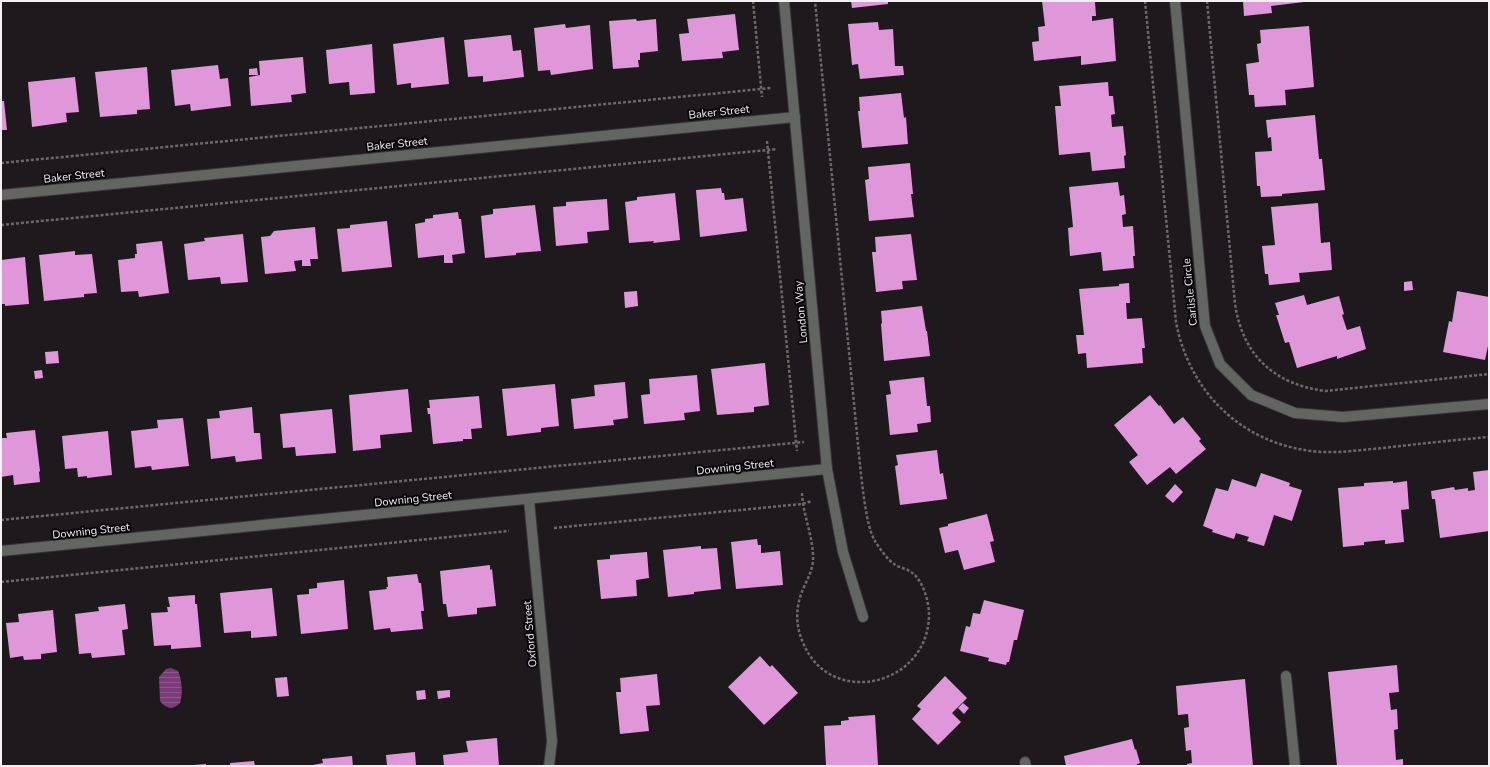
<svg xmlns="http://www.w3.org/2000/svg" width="1490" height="767" font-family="'Nunito Sans',sans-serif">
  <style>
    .water { fill: url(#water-rules) }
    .building { fill: #df97d9 }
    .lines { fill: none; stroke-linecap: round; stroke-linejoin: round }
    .service-casing { stroke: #383337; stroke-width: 12 }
    .minor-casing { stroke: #383337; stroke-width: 12 }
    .path { stroke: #6c686c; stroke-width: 2.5; stroke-dasharray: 3 2; stroke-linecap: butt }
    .service { stroke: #636562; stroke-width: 10 }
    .minor { stroke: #636562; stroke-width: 10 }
    .labels { text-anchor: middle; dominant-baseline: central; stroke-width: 4; stroke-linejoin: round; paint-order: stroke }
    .street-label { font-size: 11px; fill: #f3f0f3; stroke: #070507 }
  </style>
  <defs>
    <pattern id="water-rules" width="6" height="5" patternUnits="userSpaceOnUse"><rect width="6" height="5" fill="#7c3b78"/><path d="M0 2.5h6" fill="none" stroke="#8f588c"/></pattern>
  </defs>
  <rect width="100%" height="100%" fill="#1e191d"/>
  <path class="water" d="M171,668L178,671C182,680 183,694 180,703C173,710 166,709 160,701L159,677L166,669Z"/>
  <g class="building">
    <path d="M851,1H888V4L852,8Z"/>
    <path d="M1042,1L1095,2L1096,16H1092V21L1113,18L1116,61L1081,65V56L1034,61L1032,42L1039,41L1038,27L1045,26Z"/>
    <path d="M1243,1H1304V2L1271,6L1272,13L1244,16Z"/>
    <path d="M735,14L739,50L722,52L723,58L682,61L679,34L689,33L687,19Z"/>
    <path d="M636,19L637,21L656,19L658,51L640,53V60H638L639,67L613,69L609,21Z"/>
    <path d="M878,22L879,30L893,29L895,66H903L904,75L860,79L858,64L852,65L848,24Z"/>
    <path d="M565,24L566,28L590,25L593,69L551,75L550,70L538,71L534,28Z"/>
    <path d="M1309,26L1314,87L1285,90L1286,105L1255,107L1254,95H1249L1246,64L1259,62L1257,44L1261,43L1260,30Z"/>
    <path d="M511,35L513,51L521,50L524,77L483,82V76L468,77L464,40Z"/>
    <path d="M444,37L449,84L411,88V83L397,85L393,44Z"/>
    <path d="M372,44L375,93L350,95L349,82L329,84L326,50Z"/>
    <path d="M303,57L306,93L291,95L292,102L251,106L249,77L260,75L259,61Z"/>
    <path d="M218,65L220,79L228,78L231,106L191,111L190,104L175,106L171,70Z"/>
    <path d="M147,67L150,109L137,110V114L100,117L95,72Z"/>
    <path d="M257,68L258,75H249V69Z"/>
    <path d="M75,77L79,112L66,113L67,122L32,127L28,82Z"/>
    <path d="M1108,82L1109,96H1113L1115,114L1111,115L1112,127L1123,126L1126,155L1124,156L1125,168L1092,171L1090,152L1059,155L1055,106H1061L1059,86Z"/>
    <path d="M901,93L904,118L906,117L908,144L862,148L858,111H860L859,97Z"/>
    <path d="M1,101H4L7,130H1Z"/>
    <path d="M1315,115L1319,159H1322L1325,190L1282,194V196L1261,197L1260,186H1257L1255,152L1272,151L1271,137L1268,138L1266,120Z"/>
    <path d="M910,163L913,194H911L914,217L869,221L865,180L869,179L868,167Z"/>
    <path d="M1118,182L1120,196L1124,195L1126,214L1122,215L1123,227L1133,226L1135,256H1133L1134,268L1103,271L1101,252L1070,256L1068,228L1073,227L1069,187Z"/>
    <path d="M721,188L722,193H724L725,200L743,198L747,231L700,237L696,190Z"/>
    <path d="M675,193L680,240L653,243L654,241L629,243L625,202L637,200V197Z"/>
    <path d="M607,199L609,230L587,232L588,243L556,246L553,207L566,206V202Z"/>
    <path d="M1318,203L1321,243L1330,242L1332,270L1299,273L1300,282L1269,285L1268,274H1265L1262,246L1275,245L1271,207Z"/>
    <path d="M535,205L541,251L516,253V255L485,258L481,216L493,214V209Z"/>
    <path d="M458,212L459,219H461L465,253L452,255L453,263H444V255L418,258L415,224L425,222V219L433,218V215Z"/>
    <path d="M387,221L392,267L342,272L337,229L350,228V225Z"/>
    <path d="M315,227L318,259H310L311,266H302V260L294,261L296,271L265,274L261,237L270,236L274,231Z"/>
    <path d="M243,234L248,282L221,284L220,277L188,280L184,244L205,241L204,238Z"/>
    <path d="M911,234L917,280L902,281L903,289L876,292L872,252H876L875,237Z"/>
    <path d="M162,241L169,293L139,297L138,291L121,292L118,260L135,258V254H137L136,244Z"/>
    <path d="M75,251V255L92,254L97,293L84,294V297L44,301L39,255Z"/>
    <path d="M25,257L29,304L5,306V304H1V260Z"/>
    <path d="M1412,281L1413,290L1404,291V282Z"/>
    <path d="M1129,283L1130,303H1126L1127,319L1142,318L1145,348H1142L1143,363L1087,368L1086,353L1078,354L1076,335H1084L1079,289L1119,286V284Z"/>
    <path d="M637,291L638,306L625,308L624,292Z"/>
    <path d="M1457,291L1489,297V347L1488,346L1485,360L1443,352L1449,321L1452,322Z"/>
    <path d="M1304,295L1307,305L1339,296L1344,314L1342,315L1347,330L1360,326L1366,349L1337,359V356L1297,368L1289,342L1285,343L1276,315H1279L1275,303Z"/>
    <path d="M922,306L926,331H927L930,356L884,361L881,324L882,323L881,311Z"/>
    <path d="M58,351L59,363L46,364L45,352Z"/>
    <path d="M765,363L769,405L754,407V412L717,415L711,369Z"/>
    <path d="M42,370L43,378L35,379L34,371Z"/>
    <path d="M697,375L700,411L684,413L685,420L644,424L641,395L650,394L649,379Z"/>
    <path d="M924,377L927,406H930L931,422L917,424L918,432L890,435L886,395L891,394L889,381Z"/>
    <path d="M625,382L628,418L613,420L614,425L574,429L571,399L595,396L594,385Z"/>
    <path d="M555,384L559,426L541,428V432L507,436L502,389Z"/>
    <path d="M408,389L412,432L380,435L381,448L353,451L349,395Z"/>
    <path d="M1150,395L1159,406L1160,405L1174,424L1183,417L1201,439L1199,441L1206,449L1176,474L1170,467L1147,485L1129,462L1138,455L1114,425Z"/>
    <path d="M479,396L482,428L471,429L472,439H463V441L433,444L430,414H428L427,408H430L429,400Z"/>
    <path d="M252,407L254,433H260L262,459L236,462L235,456L211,459L207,419L220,418L219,411Z"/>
    <path d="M332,409L336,453L296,456L295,447L283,448L280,414Z"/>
    <path d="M183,418L189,466L152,470L151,466L135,468L131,431L158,428L157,420Z"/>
    <path d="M35,430L40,471L39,472L40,482L14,485L13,475L1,477V438H7L6,433Z"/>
    <path d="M108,431L112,475L87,478V476L78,477L77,468L65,469L62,436Z"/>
    <path d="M937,450L940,474L943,473L947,499L900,505L895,466L898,465L896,455Z"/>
    <path d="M1489,470V531L1440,538L1435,499H1432L1431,491L1454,487L1455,490L1468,488V491L1475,490L1473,472Z"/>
    <path d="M1261,473L1290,483L1289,486L1302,490L1292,521L1274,515L1264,546L1247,541L1249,537L1236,533L1234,539L1212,532L1213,530L1203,526L1216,488L1228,491L1232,479L1256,487Z"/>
    <path d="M1393,481V483L1407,481L1409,509L1401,510L1404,542L1385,544V540L1364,542V545L1343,547L1338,488L1364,486V483Z"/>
    <path d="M1175,484L1183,492L1173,503L1165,496Z"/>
    <path d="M987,514L994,541L990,542L995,562L964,570L958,550L945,553L939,528L948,526V524Z"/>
    <path d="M757,539L758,545H761V553L780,551L783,585L736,589L731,542Z"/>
    <path d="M701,546V549L717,548L721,589L694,592V594L668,597L663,550Z"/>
    <path d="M647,552L649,578L636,580L637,596L601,599L597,560L610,559V555Z"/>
    <path d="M490,565V570L492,569L496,606L477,608V614L448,617L446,604H443L440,571Z"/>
    <path d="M417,574L419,583H421L424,611H421L423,629L391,632L390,628L374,630L369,591L387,589L386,587H388L387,577Z"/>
    <path d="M344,580L348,629L301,634L297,595L309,594V589L317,588V583Z"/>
    <path d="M272,588L277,636L251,638V631L224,633L220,593Z"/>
    <path d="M195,595V604H197L201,647L171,649V645L154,646L151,613L168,612L167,607H170L168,597Z"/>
    <path d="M984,600L1024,610L1017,640H1014L1009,662H1007L1006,665L988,661L989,658L960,651L966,626L970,627L973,613L980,614Z"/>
    <path d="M125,604L128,629L122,630L125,655L92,658L91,653L79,654L75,614L99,611L98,607Z"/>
    <path d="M53,610L57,652L41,654V659L24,660L23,656L10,658L6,623L19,622L18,614Z"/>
    <path d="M760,656L770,667L772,665L798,693L764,725L728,687Z"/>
    <path d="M1397,665L1399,692L1389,693L1391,710L1397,709L1398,729L1394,730L1396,760L1403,759V766H1337L1328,672Z"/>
    <path d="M657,674L660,705L646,706L649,731L620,734L616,692H621L620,678Z"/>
    <path d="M945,676L967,698L952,713L961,722L938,745L912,719L921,709L917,706Z"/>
    <path d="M287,677L289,696L277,697L275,678Z"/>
    <path d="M1245,679L1253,766H1187V764L1192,763L1191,750L1186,751L1184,728L1189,727L1188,714L1178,715L1176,686Z"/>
    <path d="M425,690L426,699L417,700L416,691Z"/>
    <path d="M450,690V697L438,699L437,691Z"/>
    <path d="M963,703L969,708L964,714L958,708Z"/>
    <path d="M875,715L878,765L826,766L824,726L841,725V721L849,720L848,717Z"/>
    <path d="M497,738L499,766H444L443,755L468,752L466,741Z"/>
    <path d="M1132,739L1135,750L1136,749L1140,763L1136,765L1137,766H1066L1064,756Z"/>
    <path d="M415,752L416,766H387L386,755Z"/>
    <path d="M352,756L353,766H308L323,763L322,759Z"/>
    <path d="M254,761L255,766H230V763Z"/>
    <path d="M206,764V766H193V765Z"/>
  </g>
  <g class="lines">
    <defs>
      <g id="service">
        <path d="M1286,676L1295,766"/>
        <path d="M1025,762L1026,766"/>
      </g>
      <g id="minor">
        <path d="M784,1L827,469L843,552L863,617"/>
        <path d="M1175,1L1205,326L1220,364L1251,395L1295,413L1343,417L1489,404"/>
        <path d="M1,195L795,117"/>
        <path d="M529,500L552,741L549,766"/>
        <path d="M1,551L827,469"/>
      </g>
    </defs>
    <use href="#service" class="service-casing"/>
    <use href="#minor" class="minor-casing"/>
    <g class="path">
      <path d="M753,1L762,97"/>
      <path d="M1145,1L1176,322C1189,391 1240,442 1311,451C1335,454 1359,450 1383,448C1418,444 1454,440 1489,437"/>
      <path d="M1207,1L1235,304C1243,356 1274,384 1325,391L1489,374"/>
      <path d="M767,141L797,451"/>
      <path d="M1,163L771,88"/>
      <path d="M1,225L777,149"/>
      <path d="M802,493C803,516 814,538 813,561C812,571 808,578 804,587C795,606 795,626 804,645C832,708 928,686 929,615C929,601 923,580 911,572C906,568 899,568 894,564C887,559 880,549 875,541C866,527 862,482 860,465L815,1"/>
      <path d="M1,520L804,442"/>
      <path d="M554,528L802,504L812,501"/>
      <path d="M1,582L509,531"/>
    </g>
    <use href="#service" class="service"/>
    <use href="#minor" class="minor"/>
  </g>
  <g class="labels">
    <g class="street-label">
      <text transform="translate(719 112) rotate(-6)">Baker Street</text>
      <text transform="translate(397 144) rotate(-6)">Baker Street</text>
      <text transform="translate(74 176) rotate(-6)">Baker Street</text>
      <text transform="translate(1190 292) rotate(-96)">Carlisle Circle</text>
      <text transform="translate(801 312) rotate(-95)">London Way</text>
      <text transform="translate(735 467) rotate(-6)">Downing Street</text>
      <text transform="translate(413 499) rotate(-6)">Downing Street</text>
      <text transform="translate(91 531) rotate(-6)">Downing Street</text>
      <text transform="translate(530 634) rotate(-95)">Oxford Street</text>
    </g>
  </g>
  <rect width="1490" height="767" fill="none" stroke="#f3f0f3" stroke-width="4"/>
</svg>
